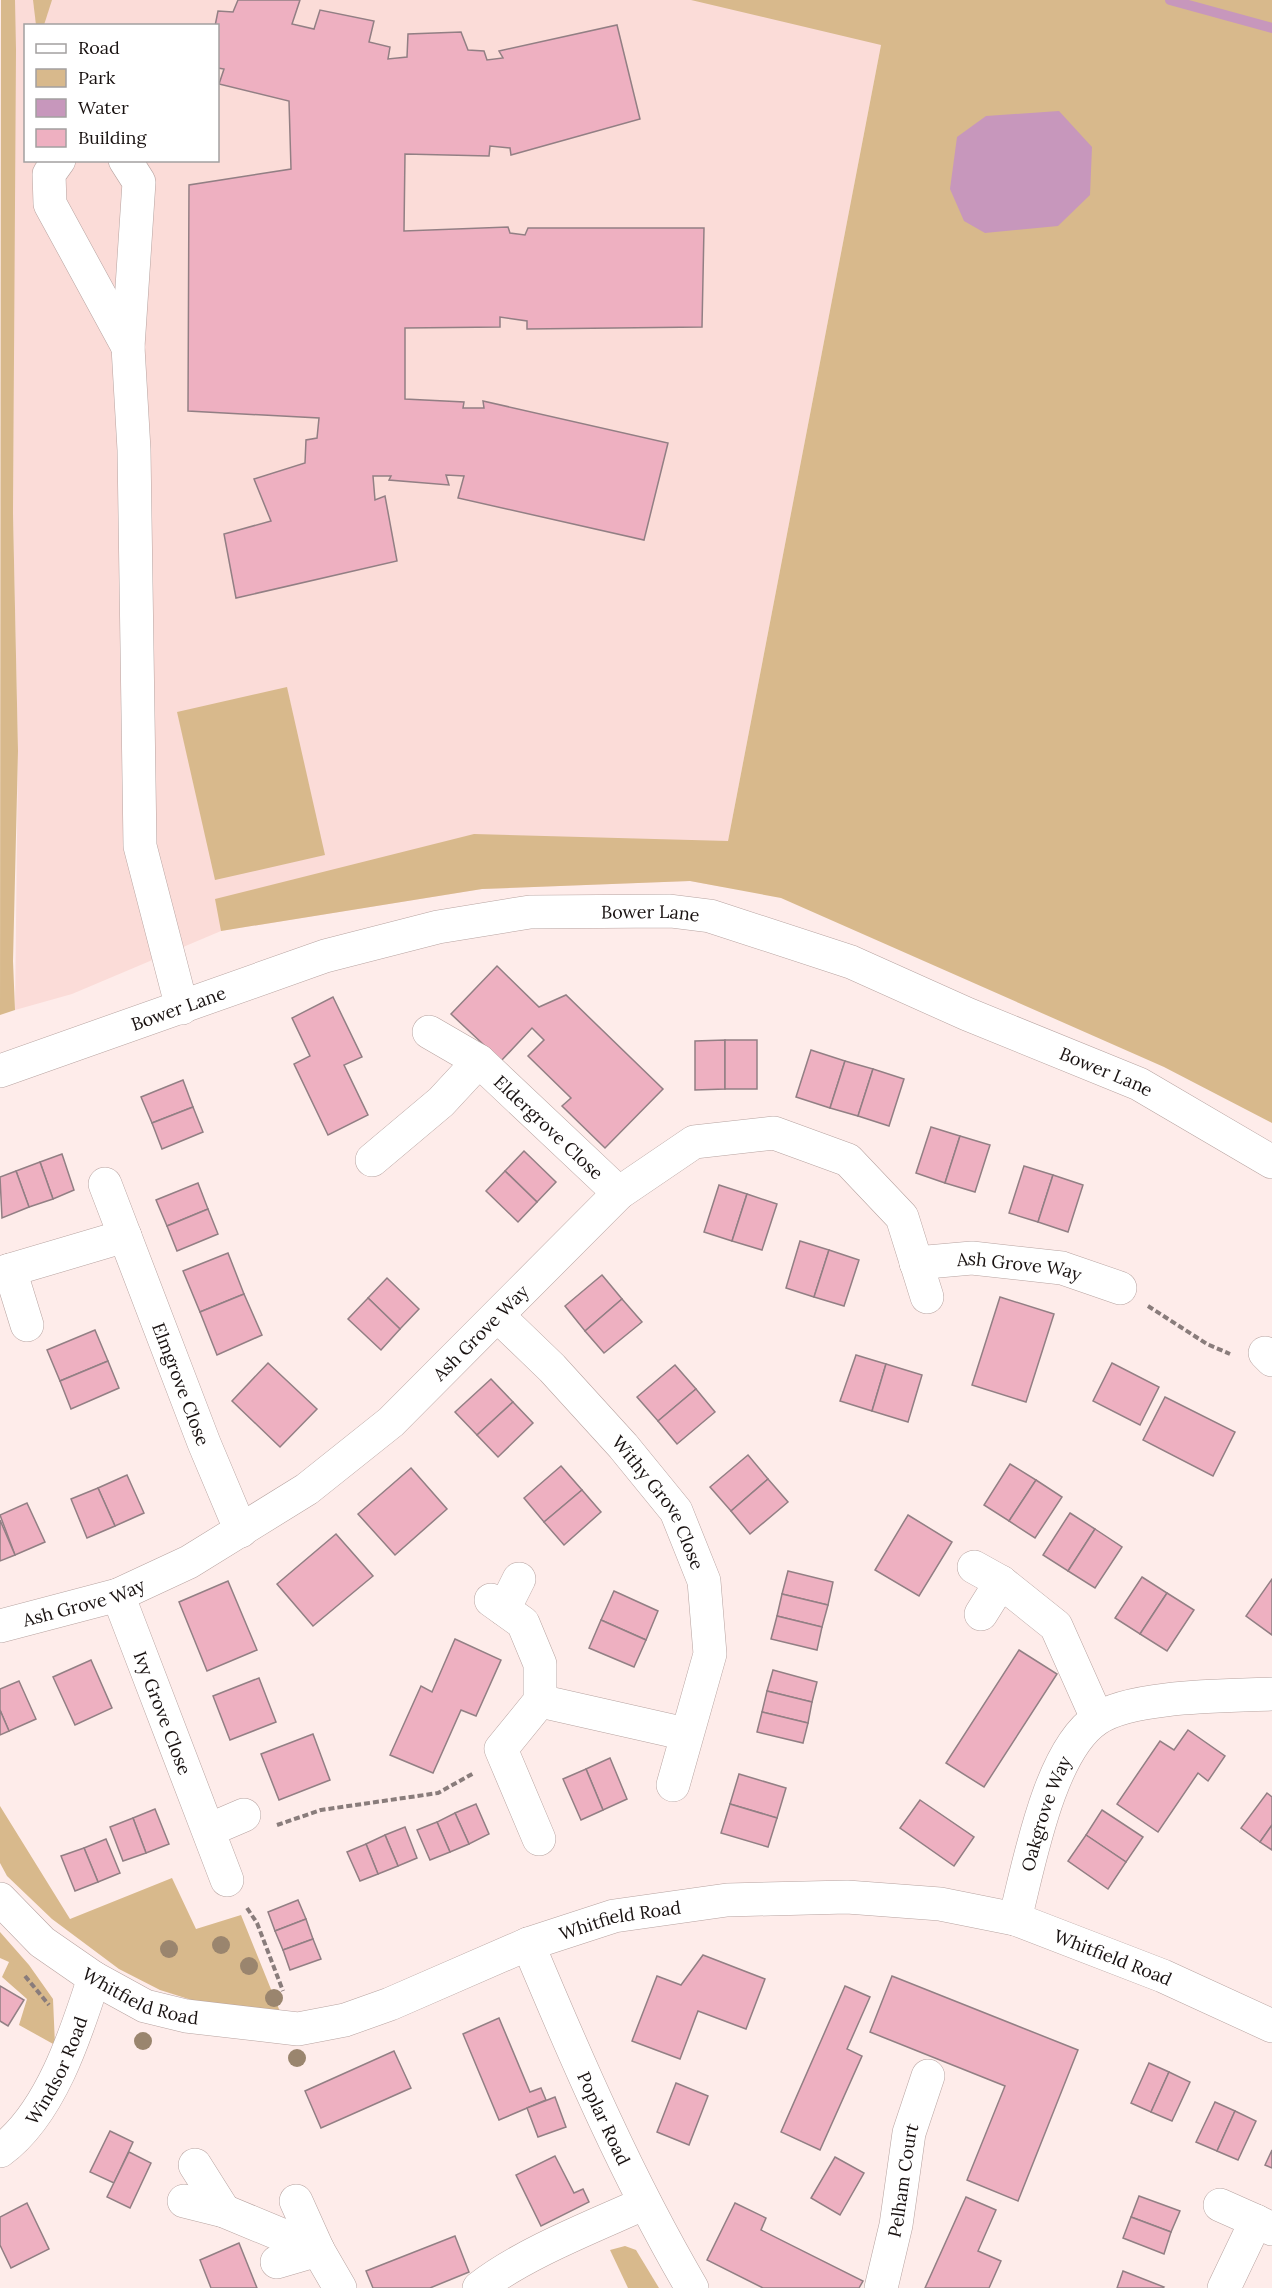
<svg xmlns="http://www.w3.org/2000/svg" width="1272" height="2288" font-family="Lora,serif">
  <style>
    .built { fill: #fbdcd8; fill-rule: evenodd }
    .green { fill: #d8b98c }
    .water { fill: #c797bc }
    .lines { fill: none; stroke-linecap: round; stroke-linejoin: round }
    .stream { stroke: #c797bc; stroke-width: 10 }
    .building { fill: #eeb0c1; stroke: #927f84; stroke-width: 1.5 }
    .minor-casing { stroke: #b7a3a0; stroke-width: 34 }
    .path { stroke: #897c7b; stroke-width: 4; stroke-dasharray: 6 3; stroke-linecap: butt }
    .minor { stroke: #fff; stroke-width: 33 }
    .tree { fill: #9a856e }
    .labels { text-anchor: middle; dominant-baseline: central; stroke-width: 5; stroke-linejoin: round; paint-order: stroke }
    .street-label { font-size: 18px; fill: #191211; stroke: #fff }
  </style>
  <rect width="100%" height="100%" fill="#feecea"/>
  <path class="built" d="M15,0H886L881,45L728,841L723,887L690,881L482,889L221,931L72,994L15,1010L18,751L13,513ZM26,26H218V160H26Z"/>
  <g class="green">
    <path d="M1,0H15L16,50L13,513L18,751L13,961L15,1010L0,1015Z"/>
    <path d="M33,0H52L44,25H36Z"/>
    <path d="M691,0H1272V1123L1164,1067L781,898L690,881L482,889L221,931L215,899L474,834L728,841L881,45Z"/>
    <path d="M287,687L325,855L215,880L177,712Z"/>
    <path d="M0,1806L70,1919L172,1878L196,1929L241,1915L283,2019L220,2009L160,1990L119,1969L52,1919L7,1876L0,1863Z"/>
    <path d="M0,1932L29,1965L53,1999L55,2045L19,2025L27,1999L2,1977L9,1962L0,1958Z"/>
    <path d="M625,2246L636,2250L659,2288H628L610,2250Z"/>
  </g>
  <path class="water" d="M1059,111L1092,147L1090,195L1058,226L985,233L964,221L950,189L957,137L986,116Z"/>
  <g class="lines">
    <path class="stream" d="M1170,0L1272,28"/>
  </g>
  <g class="building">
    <path d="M238,0H300L292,24L314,29L320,10L374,21L369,42L390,47L388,59L407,57L408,34L461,32L468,50L484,51L487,60L503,58L499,51L617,25L640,119L511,155L510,148L490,146L489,156L405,154L404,231L508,227L510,233L525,235L528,228H704L702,327L527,329V321L500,317V327L405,328V399L464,402L463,408H484L483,401L668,443L644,540L458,498L464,476L446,475L449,485L389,480L391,476H373L375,500L385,496L397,561L236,598L224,534L271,521L254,479L305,463L306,440L317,438L319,418L188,411L189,185L291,169L289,101L219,84L224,69L218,68V26H215L218,11L233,12Z"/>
    <path d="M497,966L539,1007L566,995L663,1089L605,1148L562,1106L571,1098L528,1056L544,1040L532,1028L501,1061L451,1014Z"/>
    <path d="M333,997L362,1057L344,1065L368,1115L328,1135L294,1064L310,1056L292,1018Z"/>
    <path d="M725,1040V1089L695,1090V1041Z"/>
    <rect x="725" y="1040" width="32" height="49"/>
    <path d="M811,1050L845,1061L830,1108L796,1097Z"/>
    <path d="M845,1061L873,1069L858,1116L830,1108Z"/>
    <path d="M873,1069L904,1079L889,1126L858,1116Z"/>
    <path d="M183,1080L193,1107L152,1123L141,1097Z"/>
    <path d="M193,1107L203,1132L162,1149L152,1123Z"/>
    <path d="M931,1127L960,1136L945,1183L916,1173Z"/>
    <path d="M960,1136L990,1145L975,1192L945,1183Z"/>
    <path d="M524,1151L556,1182L537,1202L505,1171Z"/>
    <path d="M62,1154L74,1190L53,1199L40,1162Z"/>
    <path d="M40,1162L53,1199L29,1207L16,1171Z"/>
    <path d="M1024,1166L1053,1175L1038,1222L1009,1213Z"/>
    <path d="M16,1171L29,1207L2,1218L0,1177Z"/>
    <path d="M505,1171L537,1202L518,1222L486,1191Z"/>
    <path d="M1053,1175L1083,1185L1068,1232L1038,1222Z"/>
    <path d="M198,1183L208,1209L167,1226L156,1200Z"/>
    <path d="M719,1185L747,1194L732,1241L704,1232Z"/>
    <path d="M747,1194L777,1204L762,1250L732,1241Z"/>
    <path d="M208,1209L218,1234L177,1251L167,1226Z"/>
    <path d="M800,1241L829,1250L814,1297L786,1288Z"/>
    <path d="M829,1250L859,1260L844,1306L814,1297Z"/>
    <path d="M228,1253L244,1294L200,1312L183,1271Z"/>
    <path d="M602,1275L622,1299L585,1331L565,1306Z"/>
    <path d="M387,1278L419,1309L400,1329L368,1298Z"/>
    <path d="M244,1294L262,1335L217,1355L200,1312Z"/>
    <path d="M1000,1297L1054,1314L1026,1402L972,1385Z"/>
    <path d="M368,1298L400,1329L381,1350L348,1319Z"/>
    <path d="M622,1299L642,1322L604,1353L585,1331Z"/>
    <path d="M95,1330L108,1361L60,1381L47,1350Z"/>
    <path d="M856,1355L886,1364L872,1411L840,1401Z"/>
    <path d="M108,1361L119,1388L71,1409L60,1381Z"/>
    <path d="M268,1363L317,1409L280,1447L232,1401Z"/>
    <path d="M1112,1363L1159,1387L1140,1425L1093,1401Z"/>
    <path d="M886,1364L922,1375L908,1422L872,1411Z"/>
    <path d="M675,1365L696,1389L658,1421L637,1397Z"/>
    <path d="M491,1379L513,1402L477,1435L455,1412Z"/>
    <path d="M696,1389L715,1412L677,1444L658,1421Z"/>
    <path d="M1165,1397L1235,1432L1213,1476L1143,1440Z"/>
    <path d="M513,1402L533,1423L498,1457L477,1435Z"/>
    <path d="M748,1455L768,1479L731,1511L710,1487Z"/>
    <path d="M1010,1464L1036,1480L1009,1521L984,1505Z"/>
    <path d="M561,1466L582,1490L544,1522L524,1498Z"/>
    <path d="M411,1468L447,1509L395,1555L358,1514Z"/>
    <path d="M127,1475L144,1513L115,1526L98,1488Z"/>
    <path d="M768,1479L788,1502L750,1534L731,1511Z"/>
    <path d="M1036,1480L1062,1497L1035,1538L1009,1521Z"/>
    <path d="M98,1488L115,1526L87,1538L71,1499Z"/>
    <path d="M582,1490L601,1512L564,1545L544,1522Z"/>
    <path d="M27,1503L45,1542L15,1555L0,1515Z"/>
    <path d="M1070,1513L1095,1529L1068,1571L1043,1555Z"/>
    <path d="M908,1515L952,1542L919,1596L875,1570Z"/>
    <path d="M0,1520L15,1555L0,1561Z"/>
    <path d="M1095,1529L1122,1547L1095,1588L1068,1571Z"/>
    <path d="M336,1534L373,1576L313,1626L277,1584Z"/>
    <path d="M788,1571L833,1582L828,1605L782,1594Z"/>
    <path d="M1142,1577L1167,1593L1140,1634L1115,1618Z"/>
    <path d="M1272,1579V1635L1246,1616Z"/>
    <path d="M228,1581L257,1650L207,1671L179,1602Z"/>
    <path d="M614,1591L658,1611L646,1640L601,1620Z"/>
    <path d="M1167,1593L1194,1610L1167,1651L1140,1634Z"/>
    <path d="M782,1594L828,1605L822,1627L777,1616Z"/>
    <path d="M777,1616L822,1627L817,1650L771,1639Z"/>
    <path d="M601,1620L646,1640L634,1667L589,1648Z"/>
    <path d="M455,1639L501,1660L476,1716L461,1710L433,1773L390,1755L421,1686L432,1692Z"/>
    <path d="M1019,1650L1057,1674L984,1787L946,1763Z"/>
    <path d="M91,1660L112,1708L75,1725L53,1677Z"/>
    <path d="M773,1670L817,1682L812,1702L767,1691Z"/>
    <path d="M259,1678L276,1722L230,1740L213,1696Z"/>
    <path d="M19,1681L36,1719L9,1731L0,1710V1689Z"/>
    <path d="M767,1691L812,1702L808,1723L762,1712Z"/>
    <path d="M0,1710L9,1731L0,1735Z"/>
    <path d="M762,1712L808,1723L803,1743L757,1732Z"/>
    <path d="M1188,1730L1225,1756L1208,1781L1198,1773L1158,1832L1117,1804L1160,1741L1174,1750Z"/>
    <path d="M313,1734L330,1780L279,1800L261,1754Z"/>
    <path d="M610,1758L627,1799L603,1810L586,1769Z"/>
    <path d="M586,1769L603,1810L581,1820L563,1779Z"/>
    <path d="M739,1774L786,1788L777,1818L730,1804Z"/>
    <path d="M1267,1793L1272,1797V1825L1260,1842L1241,1828Z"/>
    <path d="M920,1800L974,1837L954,1866L900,1828Z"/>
    <path d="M476,1804L489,1834L469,1844L455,1813Z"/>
    <path d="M730,1804L777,1818L768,1847L721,1833Z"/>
    <path d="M155,1809L169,1844L146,1853L133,1818Z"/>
    <path d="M1102,1810L1143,1837L1126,1862L1086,1835Z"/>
    <path d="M455,1813L469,1844L450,1852L437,1822Z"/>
    <path d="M133,1818L146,1853L123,1861L110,1827Z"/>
    <path d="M437,1822L450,1852L430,1860L417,1830Z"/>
    <path d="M1272,1825V1850L1260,1842Z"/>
    <path d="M405,1827L417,1858L398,1866L385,1835Z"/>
    <path d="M385,1835L398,1866L378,1874L366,1844Z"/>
    <path d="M1086,1835L1126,1862L1108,1889L1068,1861Z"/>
    <path d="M106,1839L120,1873L98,1882L84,1848Z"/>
    <path d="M366,1844L378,1874L360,1881L347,1852Z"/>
    <path d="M84,1848L98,1882L75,1891L61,1856Z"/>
    <path d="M298,1900L306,1919L275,1931L268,1912Z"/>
    <path d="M306,1919L313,1939L283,1950L275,1931Z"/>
    <path d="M313,1939L321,1959L290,1970L283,1950Z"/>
    <path d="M703,1955L765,1979L746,2029L698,2011L680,2059L632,2041L657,1976L681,1985Z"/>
    <path d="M892,1976L1078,2050L1018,2201L967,2180L1005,2086L870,2032Z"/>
    <path d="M0,1986L24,2000L8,2026L0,2021Z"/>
    <path d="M845,1986L870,1997L847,2049L862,2056L820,2150L781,2132Z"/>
    <path d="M499,2018L530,2092L541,2088L546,2100L499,2120L463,2034Z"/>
    <path d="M394,2051L411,2088L321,2128L305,2091Z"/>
    <path d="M1149,2063L1169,2072L1151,2112L1131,2103Z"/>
    <path d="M1169,2072L1190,2082L1172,2121L1151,2112Z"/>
    <path d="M676,2083L708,2096L689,2145L657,2132Z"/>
    <path d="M555,2097L566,2127L538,2137L527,2108Z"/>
    <path d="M1215,2102L1235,2111L1217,2151L1196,2142Z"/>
    <path d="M1235,2111L1256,2121L1238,2160L1217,2151Z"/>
    <path d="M110,2131L133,2142L114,2183L90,2172Z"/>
    <path d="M1272,2150V2168L1265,2165Z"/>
    <path d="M129,2152L151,2163L130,2208L107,2197Z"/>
    <path d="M555,2156L574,2193L583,2189L589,2202L541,2226L516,2175Z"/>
    <path d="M835,2157L864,2173L840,2215L811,2198Z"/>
    <path d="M1139,2196L1180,2211L1171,2232L1131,2217Z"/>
    <path d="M966,2197L996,2210L978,2251L1001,2261L989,2288H925Z"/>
    <path d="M27,2203L49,2249L11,2268L0,2245V2217Z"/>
    <path d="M735,2203L766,2218L761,2230L863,2281L859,2288H763L707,2260Z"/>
    <path d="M1131,2217L1171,2232L1164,2254L1123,2238Z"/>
    <path d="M455,2236L469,2272L430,2288H373L366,2271Z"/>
    <path d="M239,2243L257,2288H211L200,2260Z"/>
    <path d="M1123,2271L1164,2287L1163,2288H1117Z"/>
  </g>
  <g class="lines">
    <defs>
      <g id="minor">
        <path d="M59,160L49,174L50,204L128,347"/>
        <path d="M125,160L139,182L128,347L134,450L140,846L182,1008"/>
        <path id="s1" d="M429,1032L479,1061L619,1193"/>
        <path id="s2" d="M0,1071L325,956L438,927L530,912L670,911L710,916L851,962L967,1014L1139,1084L1272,1162"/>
        <path d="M372,1160L441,1102L479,1061"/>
        <path id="s3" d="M105,1184L204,1443L241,1531"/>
        <path id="s4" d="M916,1263L972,1258L1062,1268L1120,1288"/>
        <path d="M10,1270L27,1325"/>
        <path d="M0,1273L125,1236"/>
        <path id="s5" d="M498,1316L552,1368L623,1446L676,1511L704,1581L710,1654L673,1785"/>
        <path d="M1265,1353L1272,1360"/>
        <path d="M974,1567L1001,1582"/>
        <path id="s6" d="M118,1595L227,1880"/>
        <path d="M491,1600L523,1623L540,1664V1701L501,1749L539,1839"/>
        <path d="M504,1609L519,1579"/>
        <path d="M981,1614L1001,1582L1056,1626L1097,1718"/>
        <path id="s7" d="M0,1626L118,1595L189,1562L307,1489L391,1422L619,1193L694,1142L774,1133L848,1160L902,1217L927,1297"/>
        <path d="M540,1701L686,1734"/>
        <path d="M209,1830L244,1815"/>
        <path id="s8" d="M0,1899L42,1942L94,1978L145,2006L186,2016L298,2029L345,2020L390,2004L528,1944L614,1916L727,1900L847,1897L940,1904L1015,1919L1163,1976L1272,2026"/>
        <path id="s9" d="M1015,1919C1029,1865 1049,1751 1097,1719C1132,1695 1229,1696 1272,1694"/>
        <path id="s10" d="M528,1944C577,2061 628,2179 692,2288"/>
        <path id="s11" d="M0,2151C50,2115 76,2034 94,1978"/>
        <path d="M195,2165L224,2211"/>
        <path d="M184,2201L224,2211L318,2250"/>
        <path d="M296,2201L318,2250L340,2288"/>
        <path d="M1220,2205L1256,2221"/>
        <path d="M277,2262L318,2250"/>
        <path d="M479,2288C522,2254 594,2226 645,2203"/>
        <path id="s12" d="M881,2288L896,2225L909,2133L928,2076"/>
        <path d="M1224,2288L1256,2221L1272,2229"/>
      </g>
    </defs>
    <use href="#minor" class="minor-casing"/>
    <g class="path">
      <path d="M1148,1306L1207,1344L1230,1354"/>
      <path d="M277,1825L321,1810L438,1793L474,1773"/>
      <path d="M247,1908L257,1923L283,1991"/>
      <path d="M25,1976L49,2005"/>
    </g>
    <use href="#minor" class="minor"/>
  </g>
  <g class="tree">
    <circle cx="221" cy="1945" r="9"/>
    <circle cx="169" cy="1949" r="9"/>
    <circle cx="249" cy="1966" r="9"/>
    <circle cx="274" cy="1998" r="9"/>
    <circle cx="143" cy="2041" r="9"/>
    <circle cx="297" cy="2058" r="9"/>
  </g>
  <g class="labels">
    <g class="street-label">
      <text stroke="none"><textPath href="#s2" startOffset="675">Bower Lane</textPath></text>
      <text stroke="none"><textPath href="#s2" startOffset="189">Bower Lane</textPath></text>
      <text stroke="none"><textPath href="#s2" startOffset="1161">Bower Lane</textPath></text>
      <text stroke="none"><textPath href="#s1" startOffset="154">Eldergrove Close</textPath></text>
      <text stroke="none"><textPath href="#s4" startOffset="104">Ash Grove Way</textPath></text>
      <text stroke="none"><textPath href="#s7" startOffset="573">Ash Grove Way</textPath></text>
      <text stroke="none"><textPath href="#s3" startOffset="214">Elmgrove Close</textPath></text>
      <text stroke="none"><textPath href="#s5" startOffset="248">Withy Grove Close</textPath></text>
      <text stroke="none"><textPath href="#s7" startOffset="87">Ash Grove Way</textPath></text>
      <text stroke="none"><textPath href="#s6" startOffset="126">Ivy Grove Close</textPath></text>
      <text stroke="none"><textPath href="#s9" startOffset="110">Oakgrove Way</textPath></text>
      <text stroke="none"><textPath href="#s8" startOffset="678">Whitfield Road</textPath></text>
      <text stroke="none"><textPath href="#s8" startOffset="1182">Whitfield Road</textPath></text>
      <text stroke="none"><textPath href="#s8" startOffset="174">Whitfield Road</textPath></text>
      <text stroke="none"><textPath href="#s11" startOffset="100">Windsor Road</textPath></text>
      <text stroke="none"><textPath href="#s10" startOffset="190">Poplar Road</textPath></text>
      <text stroke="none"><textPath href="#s12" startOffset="110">Pelham Court</textPath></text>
    </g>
  </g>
  <rect x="24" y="24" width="195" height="138" fill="#ffffff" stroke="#a3a0a0" stroke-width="1.5"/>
  <rect x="36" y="44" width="30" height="9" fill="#ffffff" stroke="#a3a0a0" stroke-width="1.5"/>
  <text x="78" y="54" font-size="18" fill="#191211">Road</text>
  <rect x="36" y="69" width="30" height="18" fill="#d8b98c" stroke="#a3a0a0" stroke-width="1.5"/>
  <text x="78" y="84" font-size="18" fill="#191211">Park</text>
  <rect x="36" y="99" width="30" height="18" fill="#c797bc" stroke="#a3a0a0" stroke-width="1.5"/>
  <text x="78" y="114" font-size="18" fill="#191211">Water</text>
  <rect x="36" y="129" width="30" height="18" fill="#eeb0c1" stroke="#a3a0a0" stroke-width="1.5"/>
  <text x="78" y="144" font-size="18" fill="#191211">Building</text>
</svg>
